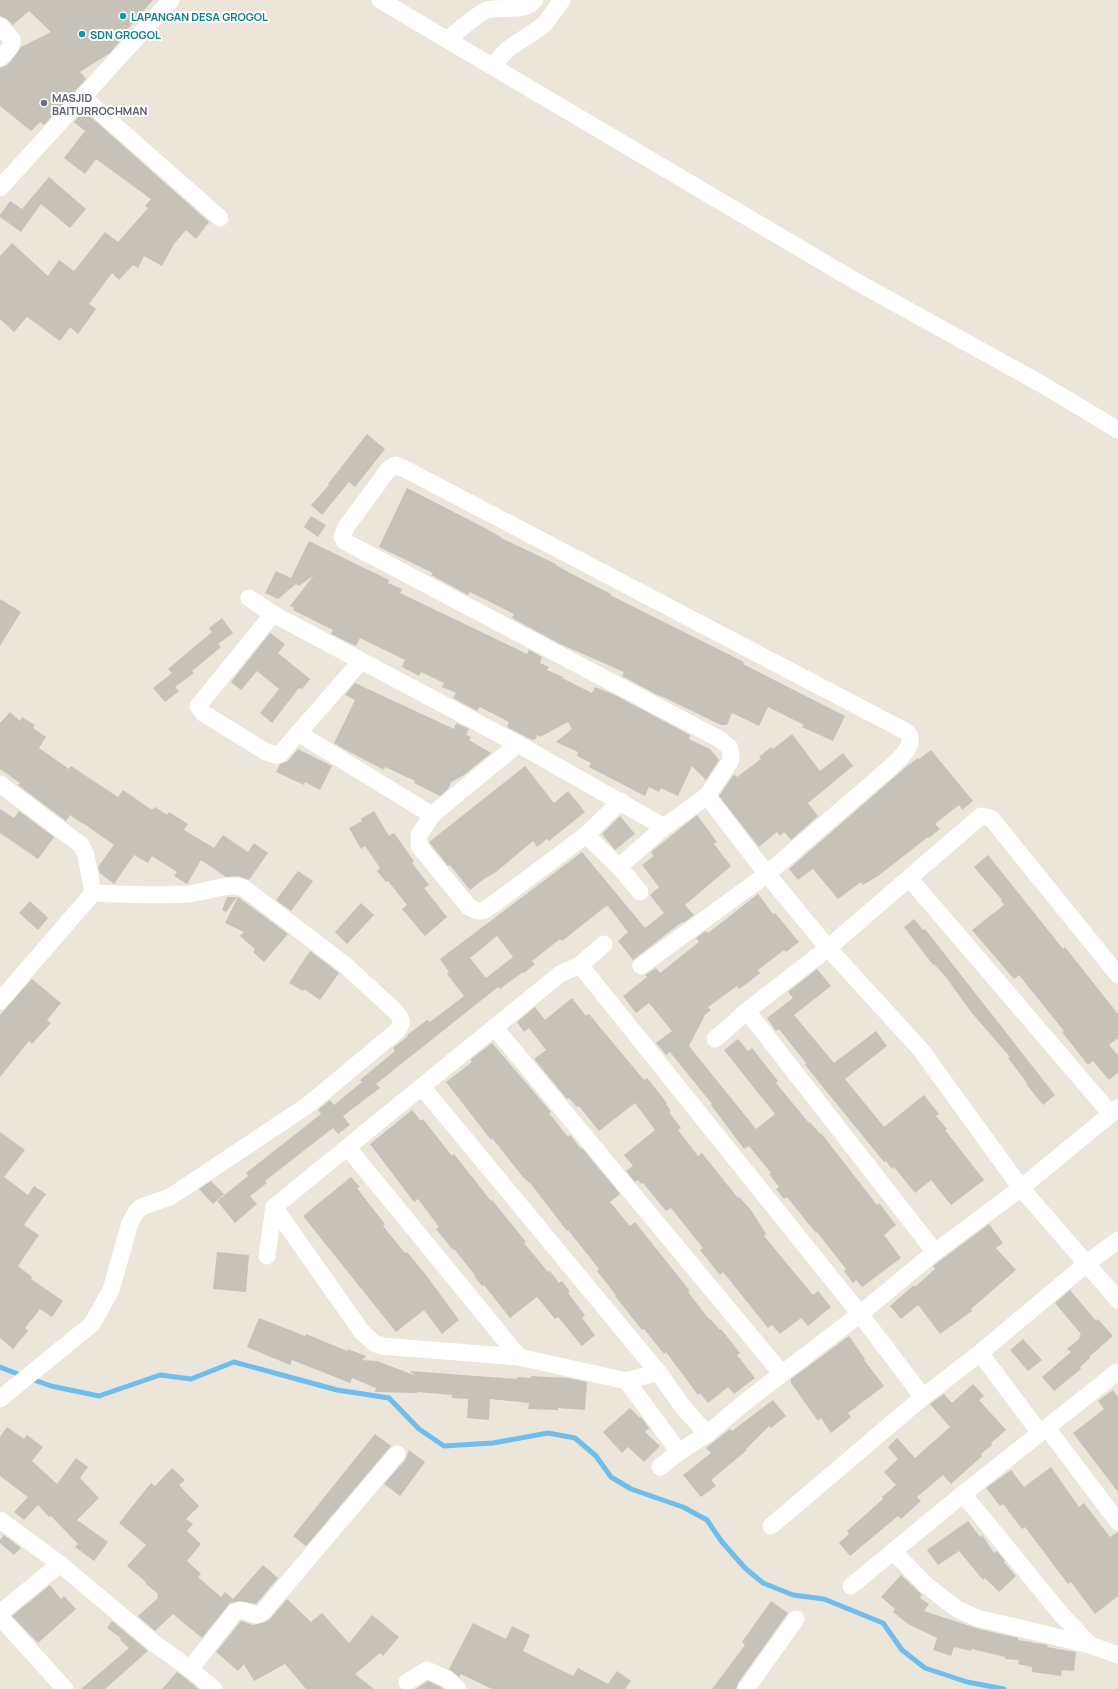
<svg xmlns="http://www.w3.org/2000/svg" width="1118" height="1689" font-family="Manrope,sans-serif">
  <style>
    .lines { fill: none; stroke-linecap: round; stroke-linejoin: round }
    .stream { stroke: #6ebdec; stroke-width: 5 }
    .building { fill: #c6c2ba; fill-rule: evenodd }
    .street { stroke: #fff; stroke-width: 17 }
    .culture-dot { fill: #0f9aa8; stroke: #fff; stroke-width: 1.5 }
    .worship-dot { fill: #6b7280; stroke: #fff; stroke-width: 1.5 }
    .labels { text-anchor: middle; dominant-baseline: central; stroke-width: 4; stroke-linejoin: round; paint-order: stroke }
    .culture-label { font-size: 11px; font-weight: bold; fill: #0d838f; stroke: #fff; text-anchor: start }
    .worship-label { font-size: 11px; font-weight: bold; fill: #5b616d; stroke: #fff; text-anchor: start }
  </style>
  <rect width="100%" height="100%" fill="#ebe5da"/>
  <g class="lines">
    <g class="stream">
      <path d="M0,1367L23,1376"/>
      <path d="M31,1379L51,1386L99,1396L160,1375L191,1379L234,1362L337,1390L389,1398L419,1429L444,1446L493,1443L548,1433L575,1438L596,1456L611,1477L631,1489L683,1507L707,1520L722,1542L745,1568L763,1583L793,1595L824,1599L883,1623L902,1650L925,1668L967,1682L1004,1689"/>
    </g>
  </g>
  <g class="building">
    <path d="M0,0H153L119,39L120,41L110,53L80,72L86,79L44,125L40,122L31,131L0,106V68L7,65L11,61L21,47L51,32L29,11L13,25L7,19L0,16Z"/>
    <path d="M84,111L209,222L196,239L186,230L174,244L162,266L144,256L138,268L133,265L119,280L112,273L89,304L96,309L78,334L70,327L60,341L27,317L14,332L0,319V256L12,243L48,276L59,260L74,271L105,232L118,242L148,208L145,206L151,199L96,159L85,174L64,158L85,131L74,122Z"/>
    <path d="M49,177L86,209L70,228L41,204L21,232L0,217V215L10,201L22,209Z"/>
    <path d="M367,434L385,449L355,487L349,482L322,515L311,505L329,485L328,484Z"/>
    <path d="M407,488L485,528L501,537V538L556,564V565L568,572L611,594L610,595L744,662L743,664L845,716L833,741L802,727L804,725L768,707L759,726L732,713L727,725H721L659,695L661,697L622,676L624,672L558,643L512,618L514,614L470,592L468,595L431,575L433,573L379,547Z"/>
    <path d="M311,516L326,525L318,537L304,527Z"/>
    <path d="M309,541L389,580L388,583L402,589L400,593L527,654L529,650L542,657L540,663L549,667L547,670L563,677L562,678L592,693L595,687L613,694L690,735L689,739L710,749L719,760L706,780L692,766L678,796L661,788L659,792L649,787L645,796L589,767L591,763L577,756L578,752L556,742L572,729L568,722L540,737L537,735L536,739L532,740L507,727L509,722L480,707L477,711L453,698L456,693L442,687L444,683L421,672L419,676L402,667L405,660L360,638L356,646L331,634L333,630L293,610L294,608L290,606L314,575L299,586L296,584L278,599L265,593L276,571L291,578Z"/>
    <path d="M0,599L21,612L0,646Z"/>
    <path d="M222,618L233,633L218,644L221,647L192,671L194,673L175,687L179,691L165,702L153,688L172,673L168,669L212,632L209,628Z"/>
    <path d="M270,633L285,644L278,653L310,679L302,689L299,688L272,723L260,713L279,689L257,671L241,690L231,682Z"/>
    <path d="M355,683L454,729L456,723L469,729L466,735L471,737L469,740L491,753L464,775L451,782L448,789L440,796L414,783L415,781L385,767L384,770L344,749L334,743L355,700L345,695Z"/>
    <path d="M10,712L20,721L22,717L35,725L33,728L46,737L39,748L69,769L71,766L118,797L123,790L152,810L155,807L167,815L169,812L188,824L184,830L214,848L223,835L248,852L254,843L268,853L249,880L238,876L226,877L201,860L187,884L174,876L177,872L152,856L148,863L134,855L114,884L100,873L98,867L114,845L83,823V824L70,815L66,821L18,785L20,783L0,769V723Z"/>
    <path d="M792,734L820,771L843,753L853,766L808,803L818,816L791,840L784,832L780,836L777,832L759,847L719,796L734,774V777L735,775L737,777L761,759L759,757L771,747L773,749Z"/>
    <path d="M298,749L332,766L320,790L305,782L304,785L276,772L280,764L288,761Z"/>
    <path d="M931,750L973,801L962,810L959,805L935,824L940,829L929,838L928,837L878,876L863,885L861,882L838,899L813,869L798,880L789,869L906,767L918,758L919,759Z"/>
    <path d="M525,766L554,803L568,791L585,812L549,841L547,839L537,847L533,841L496,872L484,879L470,890L450,865L448,866L429,842Z"/>
    <path d="M0,809L14,818L19,811L54,837L38,859L0,833Z"/>
    <path d="M374,811L389,836L394,833L414,861L412,863L429,885L424,888L447,917L425,936L402,909L407,905L388,881L386,882L377,871L380,868L365,846L361,849L349,828L362,821L361,819Z"/>
    <path d="M697,815L717,842L714,844L731,866L685,905L694,915L683,923L682,922L633,960L618,941L628,932L608,906L605,907L562,941L560,939L532,961L535,964L524,973L523,972L500,989L498,987L376,1084L380,1088L343,1116L350,1125L338,1134L333,1128L265,1181L267,1183L250,1196L257,1204L235,1223L217,1201L248,1176L246,1173L321,1114L318,1110L330,1100L334,1105L362,1082L360,1080L395,1051L393,1048L408,1036L407,1035L427,1020L430,1022L464,996L447,974L449,972L440,959L582,852L645,928L664,913L650,895L659,887L642,865L654,856L651,852ZM497,936L513,957L486,978L470,958Z"/>
    <path d="M620,816L635,834L615,850L602,834Z"/>
    <path d="M988,855L1063,949L1065,947L1118,1014V1038L1109,1045L1118,1055V1073L1109,1080L1093,1061L1088,1065L1062,1032L1064,1031L1019,975L1014,979L972,930L1004,905L1001,901L1002,900L974,867Z"/>
    <path d="M298,871L313,881L291,911L276,900Z"/>
    <path d="M758,894L773,914L775,913L799,942L786,952L784,950L758,970L760,973L749,982L739,989L737,986L708,1007L711,1010L705,1015L689,1046L756,1129L775,1114L724,1050L738,1039L748,1051L752,1048L778,1081L776,1083L809,1123L810,1122L820,1134L821,1133L877,1205L879,1203L896,1225L884,1235L901,1258L862,1287L856,1280L853,1283L844,1271L846,1269L817,1232L816,1233L787,1197L784,1199L776,1189L779,1187L769,1174L771,1173L749,1146L744,1149L711,1105L712,1104L670,1052L666,1055L656,1043L672,1031L649,1003L636,1013L623,996L647,977L645,975L656,968L660,973L699,942L696,938L706,931L708,933Z"/>
    <path d="M227,897H237L226,912L222,910Z"/>
    <path d="M238,897L288,934L264,962L253,952L255,949L240,936L244,932L225,923Z"/>
    <path d="M30,901L48,918L38,930L19,913Z"/>
    <path d="M361,903L374,915L347,944L335,932Z"/>
    <path d="M914,919L923,930L925,929L1055,1095L1043,1105L1026,1084L1027,1083L1008,1058L1010,1057L971,1012L945,976L934,964L933,965L904,927Z"/>
    <path d="M310,951L339,973L320,1000L304,989L303,991L289,983Z"/>
    <path d="M817,969L831,986L794,1015L834,1063L876,1031L887,1046L845,1079L884,1127L924,1095L939,1114L936,1116L947,1129L945,1130L984,1180L951,1205L931,1180L915,1193L894,1167L892,1169L886,1161L884,1162L805,1065L806,1063L779,1029L776,1031L767,1018L793,998L788,992Z"/>
    <path d="M32,979L61,1003L47,1020L51,1023L32,1044L29,1041L0,1077V1015Z"/>
    <path d="M572,998L586,1016L589,1014L644,1080L647,1078L667,1103L666,1104L671,1111L669,1112L681,1128L678,1130L698,1156L702,1153L738,1198L739,1197L751,1210L766,1234L764,1236L813,1295L818,1291L831,1307L808,1326L801,1318L780,1334L772,1325L768,1328L723,1272L720,1275L700,1250L703,1248L671,1208L666,1211L643,1183L641,1184L638,1180L635,1182L626,1171L633,1166L624,1155L655,1130L635,1103L599,1131L579,1106L577,1107L569,1098L567,1099L534,1059L546,1050L529,1028L524,1032L517,1022L535,1007L545,1020Z"/>
    <path d="M492,1043L551,1112L549,1113L568,1137L570,1135L581,1149L582,1148L620,1194L610,1202L630,1226L635,1222L690,1291L688,1292L709,1319H710L720,1330L721,1329L740,1353L737,1355L755,1378L734,1394L728,1387L708,1403L700,1393L698,1395L666,1352L664,1354L644,1329L642,1330L615,1296L616,1295L597,1271L599,1269L568,1230L567,1231L531,1184L523,1177L492,1138L491,1140L446,1082L472,1062L470,1060Z"/>
    <path d="M412,1110L421,1121L423,1119L452,1156L454,1154L491,1201L492,1200L518,1232L526,1242L524,1243L548,1272L550,1271L559,1283L562,1281L570,1292L568,1293L585,1315L582,1318L595,1335L582,1346L558,1317L555,1319L537,1297L510,1318L484,1285L482,1286L474,1276L475,1275L454,1249L453,1250L436,1229L439,1227L418,1199L414,1202L370,1144Z"/>
    <path d="M0,1132L25,1150L4,1177L28,1195L34,1186L46,1194L24,1225L39,1235L18,1266L32,1277L31,1279L63,1301L52,1317L40,1309L25,1328L28,1331L13,1349L0,1338Z"/>
    <path d="M351,1177L360,1187L357,1188L366,1200L385,1224L383,1226L405,1253L407,1252L426,1275L459,1320L442,1334L424,1310L396,1332L303,1216Z"/>
    <path d="M211,1181L224,1194L213,1204L199,1189Z"/>
    <path d="M989,1224L1003,1243L996,1248L1016,1270L971,1309L972,1311L940,1334L919,1306H917L901,1319L890,1306L914,1285L915,1287L935,1269L933,1266Z"/>
    <path d="M217,1252L249,1255L246,1292L213,1289Z"/>
    <path d="M1070,1290L1096,1321L1098,1319L1113,1336L1089,1357L1090,1358L1080,1367L1081,1369L1054,1391L1042,1377L1071,1352L1067,1349L1080,1338L1079,1336L1081,1334L1055,1303Z"/>
    <path d="M259,1318L305,1336L306,1334L347,1351L348,1349L366,1356L362,1360L377,1361L414,1375L410,1371L517,1379V1377L531,1378V1376L568,1378L587,1382L585,1410L558,1408V1410L528,1409L529,1403L490,1399L489,1420L467,1418L468,1399L452,1398V1395L418,1392L417,1393L375,1392L376,1388L352,1378L350,1383L292,1360L290,1365L247,1347Z"/>
    <path d="M849,1336L865,1359L864,1360L884,1386L848,1413L851,1417L831,1433L821,1418L818,1421L791,1383V1379Z"/>
    <path d="M1023,1339L1042,1360L1028,1371L1010,1350Z"/>
    <path d="M973,1384L984,1396L979,1400L1006,1430L991,1443L992,1445L981,1454L982,1456L951,1484L943,1475L917,1497L921,1501L901,1519L898,1516L850,1556L839,1543L849,1534L847,1531L883,1499L882,1497L896,1485L884,1472L898,1459L888,1447L897,1438L915,1458L950,1427L930,1404L944,1394L952,1403Z"/>
    <path d="M1113,1390L1118,1397V1492L1073,1433L1104,1409L1098,1401Z"/>
    <path d="M773,1400L786,1416L771,1428L769,1426L746,1449L747,1450L711,1480L716,1486L701,1497L683,1475L711,1453L706,1448L730,1429L732,1431Z"/>
    <path d="M630,1408L640,1418L641,1417L649,1428L645,1432L660,1446L644,1462L628,1447L622,1453L603,1432Z"/>
    <path d="M7,1427L24,1439L27,1435L43,1447L32,1461L57,1484L76,1458L88,1467L80,1478L99,1498L77,1520L108,1542L94,1561L75,1547L78,1544L51,1516L49,1517L38,1505L24,1520L14,1512L28,1497L0,1476V1437Z"/>
    <path d="M375,1434L391,1446L306,1546L293,1536Z"/>
    <path d="M409,1450L425,1462L400,1496L384,1484L405,1460Z"/>
    <path d="M1051,1467L1079,1507L1084,1503L1110,1537L1118,1532V1596L1095,1614L1071,1582L1068,1584L1025,1527L1022,1529L1003,1504L1000,1506L986,1488L1011,1470L1024,1487Z"/>
    <path d="M172,1468L185,1480L179,1485L199,1506L186,1519L193,1524L187,1531L201,1544L187,1561L201,1574L198,1577L221,1597L225,1592L233,1599L263,1565L278,1578L256,1604L240,1601L230,1603L202,1638L173,1614L155,1631L138,1616L158,1598L157,1596L158,1594L145,1583L146,1582L127,1566L146,1545L119,1523L151,1483L155,1486Z"/>
    <path d="M968,1521L980,1537L982,1535L994,1553L997,1551L1005,1561L1004,1562L1016,1576L999,1592L985,1578L983,1580L959,1551L938,1565L927,1550Z"/>
    <path d="M4,1535L21,1548L14,1555L0,1543V1540Z"/>
    <path d="M901,1575L922,1595L920,1598L929,1604L924,1611L979,1629L1018,1638V1640L1048,1645L1047,1647L1076,1652L1074,1671L1062,1670L1061,1676L1032,1672V1667L1018,1664L1019,1660L1005,1659V1657L972,1649L971,1651L954,1647L951,1656L933,1650L937,1638L908,1624L893,1612L895,1609L881,1597Z"/>
    <path d="M50,1585L61,1599L64,1596L76,1609L38,1643L12,1616Z"/>
    <path d="M287,1599L311,1622L322,1613L349,1643L372,1615L399,1637L383,1656L380,1653L355,1674L374,1689H306L285,1664L254,1681L244,1664L238,1671L216,1652L241,1621L253,1625L265,1622L270,1619Z"/>
    <path d="M771,1601L788,1613L738,1683L736,1689H712L745,1645L742,1642Z"/>
    <path d="M112,1621L148,1651L105,1689H81L129,1648L120,1640L121,1638L107,1628Z"/>
    <path d="M473,1623L506,1639L512,1626L530,1635L523,1651L573,1676L578,1668L608,1684L617,1671L631,1681L625,1689H492L461,1674L459,1677L449,1669Z"/>
    <path d="M177,1672L184,1677L198,1689H162Z"/>
    <path d="M428,1681L441,1687L443,1689H416Z"/>
  </g>
  <g class="lines">
    <g class="street">
      <path d="M380,0L857,282L1043,385L1118,430"/>
      <path d="M0,26L12,39C13,47 6,52 0,58"/>
      <path d="M447,40C456,33 478,13 487,10C502,6 524,13 535,0"/>
      <path d="M492,66L508,49L544,25L562,0"/>
      <path d="M84,98L220,218"/>
      <path d="M0,188L171,0"/>
      <path d="M249,598L273,614L518,744L664,827L707,796L767,874L828,948L921,1050L1021,1188L1118,1300"/>
      <path d="M273,614L198,706L203,713L266,752L276,755L280,754L361,661"/>
      <path d="M298,733L432,815L419,835V846L469,907C476,911 481,913 488,908L586,835L621,801"/>
      <path d="M0,784L81,845L86,855L93,893L0,1001"/>
      <path d="M432,815L518,744"/>
      <path d="M586,835L619,867L640,892"/>
      <path d="M619,867L664,827"/>
      <path d="M909,878L1111,1114"/>
      <path d="M580,965L604,944"/>
      <path d="M641,966L767,874L892,766C900,758 917,744 907,732L405,469L395,465L388,470L346,527L342,537L344,541L721,740L730,748L731,759L728,765L707,796"/>
      <path d="M747,1011L935,1252"/>
      <path d="M495,1028L782,1374"/>
      <path d="M715,1039L747,1011L828,948L981,816L991,818L1118,975"/>
      <path d="M422,1087L658,1372L683,1407L707,1434"/>
      <path d="M348,1148L519,1357"/>
      <path d="M274,1207L362,1332L374,1343L381,1346L519,1357L627,1381L658,1372"/>
      <path d="M267,1256L274,1207L560,974L580,965L860,1314L935,1252L1021,1188L1118,1108"/>
      <path d="M980,1353L1040,1433"/>
      <path d="M627,1381L679,1452"/>
      <path d="M0,1399L92,1324L111,1290L130,1223L136,1212L141,1207L170,1197L308,1105L397,1031C404,1022 402,1019 395,1011L345,965L244,888C227,882 207,892 189,894C157,896 125,894 93,893"/>
      <path d="M1047,1428L1118,1522"/>
      <path d="M660,1467L679,1452L707,1434L749,1399L860,1314L923,1397"/>
      <path d="M963,1494L1060,1613L1090,1645L1118,1655"/>
      <path d="M0,1520L60,1564L154,1643L190,1669L214,1689"/>
      <path d="M771,1526L923,1397L980,1353L1086,1264L1118,1240"/>
      <path d="M893,1551L926,1585L957,1609L977,1618L1090,1645"/>
      <path d="M851,1586L963,1494L1117,1372"/>
      <path d="M0,1613L60,1564"/>
      <path d="M0,1617L65,1689"/>
      <path d="M190,1669L235,1612C241,1608 249,1613 256,1615L262,1613L397,1454"/>
      <path d="M407,1682L427,1670L447,1679L458,1689"/>
      <path d="M746,1689L796,1619"/>
    </g>
  </g>
  <g class="culture-dot">
    <circle cx="123" cy="16" r="4"/>
    <circle cx="82" cy="34" r="4"/>
  </g>
  <circle class="worship-dot" cx="44" cy="103" r="4"/>
  <g class="labels">
    <g class="culture-label">
      <text x="131" y="16">LAPANGAN DESA GROGOL</text>
      <text x="90" y="34">SDN GROGOL</text>
    </g>
    <g class="worship-label">
      <text x="52" y="97">MASJID<tspan x="52" dy="13">BAITURROCHMAN</tspan></text>
    </g>
  </g>
</svg>
